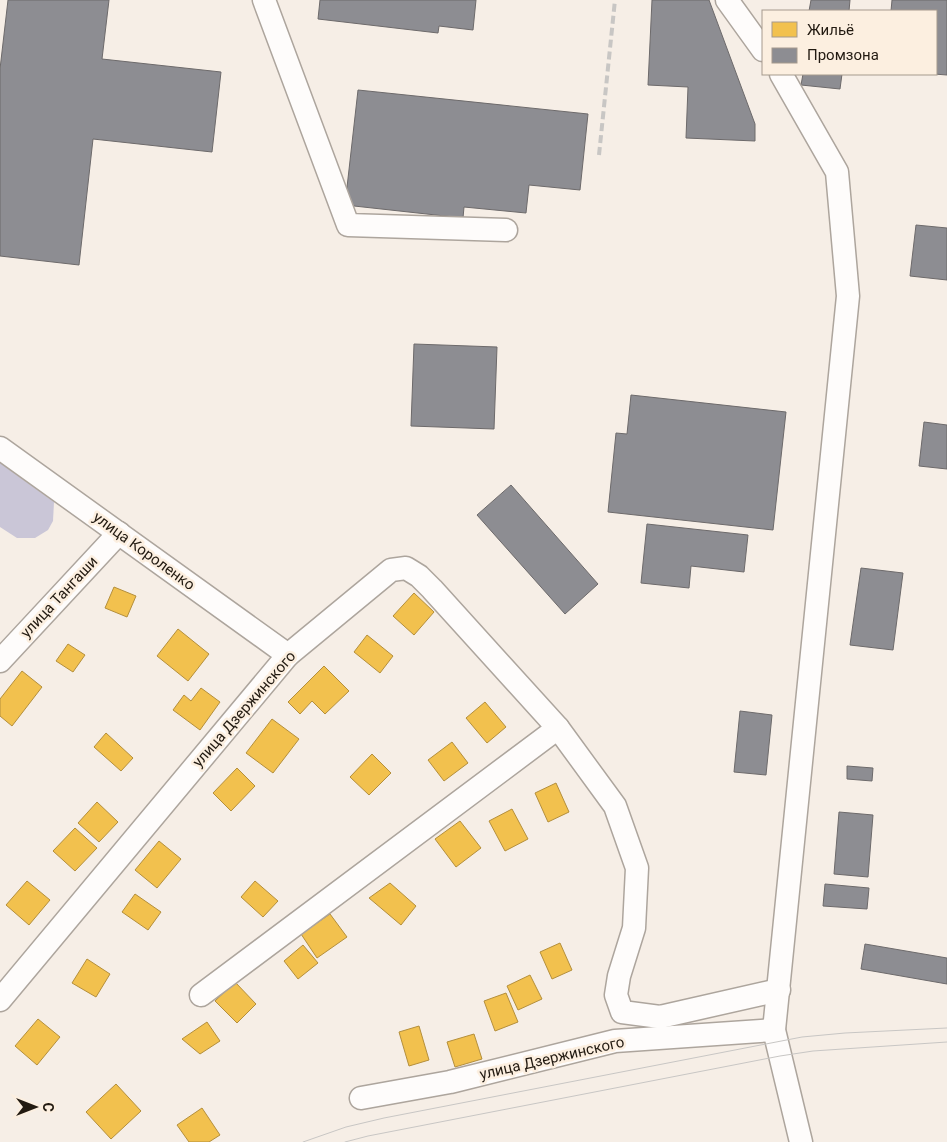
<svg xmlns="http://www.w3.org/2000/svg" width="947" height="1142" font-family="Roboto,sans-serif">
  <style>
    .forest { fill: #cac6d7 }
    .homes { fill: #f2c14e; stroke: #b48f3c }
    .industry { fill: #8d8d92; stroke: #6d6a6b }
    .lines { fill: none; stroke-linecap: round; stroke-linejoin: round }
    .minor-casing { stroke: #ada59d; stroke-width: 25 }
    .minor { stroke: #fefcfb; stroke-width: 22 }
    .tram { stroke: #c8c6c4; stroke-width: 1 }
    .rail { stroke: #c8c6c4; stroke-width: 4; stroke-dasharray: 8 4; stroke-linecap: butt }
    .labels { text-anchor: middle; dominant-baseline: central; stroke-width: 5; stroke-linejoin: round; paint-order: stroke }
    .street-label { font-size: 15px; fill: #221a11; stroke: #fcefe0 }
  </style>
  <rect width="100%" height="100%" fill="#f6eee6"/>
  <path class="forest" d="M0,463L54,502L53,521L48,530L35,538H17L0,527Z"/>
  <g class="homes">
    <path d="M114,587L136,596L127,617L105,608Z"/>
    <path d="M414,593L434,612L414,635L393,616Z"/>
    <path d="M178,629L209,654L188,681L157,656Z"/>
    <path d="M367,635L393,656L380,673L354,652Z"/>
    <path d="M68,644L85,655L73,672L56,661Z"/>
    <path d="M324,666L349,691L325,714L312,701L300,714L288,702Z"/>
    <path d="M22,671L42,687L12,726L0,716V699Z"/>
    <path d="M201,688L220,702L200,730L173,710L184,695L191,701Z"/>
    <path d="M485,702L506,727L487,743L466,718Z"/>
    <path d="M272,719L299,739L273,773L246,753Z"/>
    <path d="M106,733L133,758L121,771L94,747Z"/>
    <path d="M452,742L468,763L444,781L428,760Z"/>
    <path d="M372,754L391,773L369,795L350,777Z"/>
    <path d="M237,768L255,786L231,811L213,793Z"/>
    <path d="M556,783L569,812L548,822L535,793Z"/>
    <path d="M97,802L118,822L99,842L78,823Z"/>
    <path d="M512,809L528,839L505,851L489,821Z"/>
    <path d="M460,821L481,848L456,867L435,839Z"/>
    <path d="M75,828L97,848L75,871L53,851Z"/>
    <path d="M159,841L181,859L157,888L135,870Z"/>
    <path d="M27,881L50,900L29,925L6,905Z"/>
    <path d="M255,881L278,901L263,917L241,897Z"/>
    <path d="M390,883L416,906L401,925L369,898Z"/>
    <path d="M135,894L161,912L148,930L122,912Z"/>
    <path d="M330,914L347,937L317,958L301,934Z"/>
    <path d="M560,943L572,970L552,979L540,952Z"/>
    <path d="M303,945L318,963L298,979L284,961Z"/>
    <path d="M87,959L110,974L96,997L72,983Z"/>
    <path d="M530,975L542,999L518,1010L507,986Z"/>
    <path d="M235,982L256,1004L237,1023L215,1001Z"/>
    <path d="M506,993L518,1022L495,1031L484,1001Z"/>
    <path d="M38,1019L60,1037L37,1065L15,1046Z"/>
    <path d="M207,1022L220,1041L200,1054L182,1039Z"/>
    <path d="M419,1026L429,1060L409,1066L399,1032Z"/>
    <path d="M474,1034L482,1059L455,1067L447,1042Z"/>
    <path d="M116,1084L141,1111L111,1139L86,1112Z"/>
    <path d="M202,1108L220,1135L209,1142H189L177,1125Z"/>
  </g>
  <g class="industry">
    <path d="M8,0H109L102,59L221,72L212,152L93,139L79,265L0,256V69Z"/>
    <path d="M320,0H476L473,30L439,26L438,33L318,19Z"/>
    <path d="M652,0H709L755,124V141L686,138L688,87L648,85Z"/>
    <path d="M811,0H850L849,11H809Z"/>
    <path d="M892,0H947V75L934,74H936V11H891Z"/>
    <path d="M803,74H842L840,89L801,85Z"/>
    <path d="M358,90L588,114L580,190L529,185L526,213L464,207L463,218L345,205Z"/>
    <path d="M916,225L947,228V280L910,276Z"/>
    <path d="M414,344L497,347L494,429L411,426Z"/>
    <path d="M631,395L786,412L773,530L608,512L616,433L627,434Z"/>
    <path d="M924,422L947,425V469L919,466Z"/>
    <path d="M511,485L598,584L565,614L477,515Z"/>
    <path d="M647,524L748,535L744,572L691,566L689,588L641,583Z"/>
    <path d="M861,568L903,573L893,650L850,645Z"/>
    <path d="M740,711L772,715L766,775L734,772Z"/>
    <path d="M847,766L873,768L872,781L847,779Z"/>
    <path d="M839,812L873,815L868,877L834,874Z"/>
    <path d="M825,884L869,888L867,909L823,906Z"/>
    <path d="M865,944L947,958V984L861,969Z"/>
  </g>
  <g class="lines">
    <defs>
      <g id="minor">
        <path d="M264,0L348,225L506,230"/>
        <path d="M727,0L763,50"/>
        <path d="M781,74L837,172L848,296L774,1030L801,1142"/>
        <path d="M0,448L288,655"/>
        <path d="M0,661L119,533"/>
        <path d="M201,995L558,728"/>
        <path d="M0,1000L288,655L391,570L406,568L419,576L432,589L558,728L615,806L637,868L634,928L619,976L616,995L622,1012L660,1017L779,990"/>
        <path d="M361,1098L450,1082L615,1041L774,1030"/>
      </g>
    </defs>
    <use href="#minor" class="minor-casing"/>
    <use href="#minor" class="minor"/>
    <g class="tram">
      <path d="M303,1142L346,1127L384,1118L802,1037L845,1033L947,1028"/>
      <path d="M345,1142L368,1136L780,1056L813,1051L947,1042"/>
    </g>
    <path class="rail" d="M599,155L615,0"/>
  </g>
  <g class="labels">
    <g class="street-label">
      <text transform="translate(144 551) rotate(36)">улица Короленко</text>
      <text transform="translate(59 597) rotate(-47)">улица Тангаши</text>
      <text transform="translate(244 709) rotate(-49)">улица Дзержинского</text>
      <text transform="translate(552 1058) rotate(-13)">улица Дзержинского</text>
    </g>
  </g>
  <rect x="762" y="10" width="175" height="65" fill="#fcefe0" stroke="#a59a8d"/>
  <rect x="772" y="22" width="25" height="15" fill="#f2c14e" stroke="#a59a8d"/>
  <text x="807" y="35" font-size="15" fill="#221a11">Жильё</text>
  <rect x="772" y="48" width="25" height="15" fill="#8d8d92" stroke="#a59a8d"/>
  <text x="807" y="60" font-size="15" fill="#221a11">Промзона</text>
  <g transform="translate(35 1107) rotate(90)" stroke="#fcefe0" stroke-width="4" paint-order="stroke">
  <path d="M0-4L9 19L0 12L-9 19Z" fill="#221a11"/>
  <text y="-8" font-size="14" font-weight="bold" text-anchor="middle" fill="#221a11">С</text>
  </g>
</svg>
